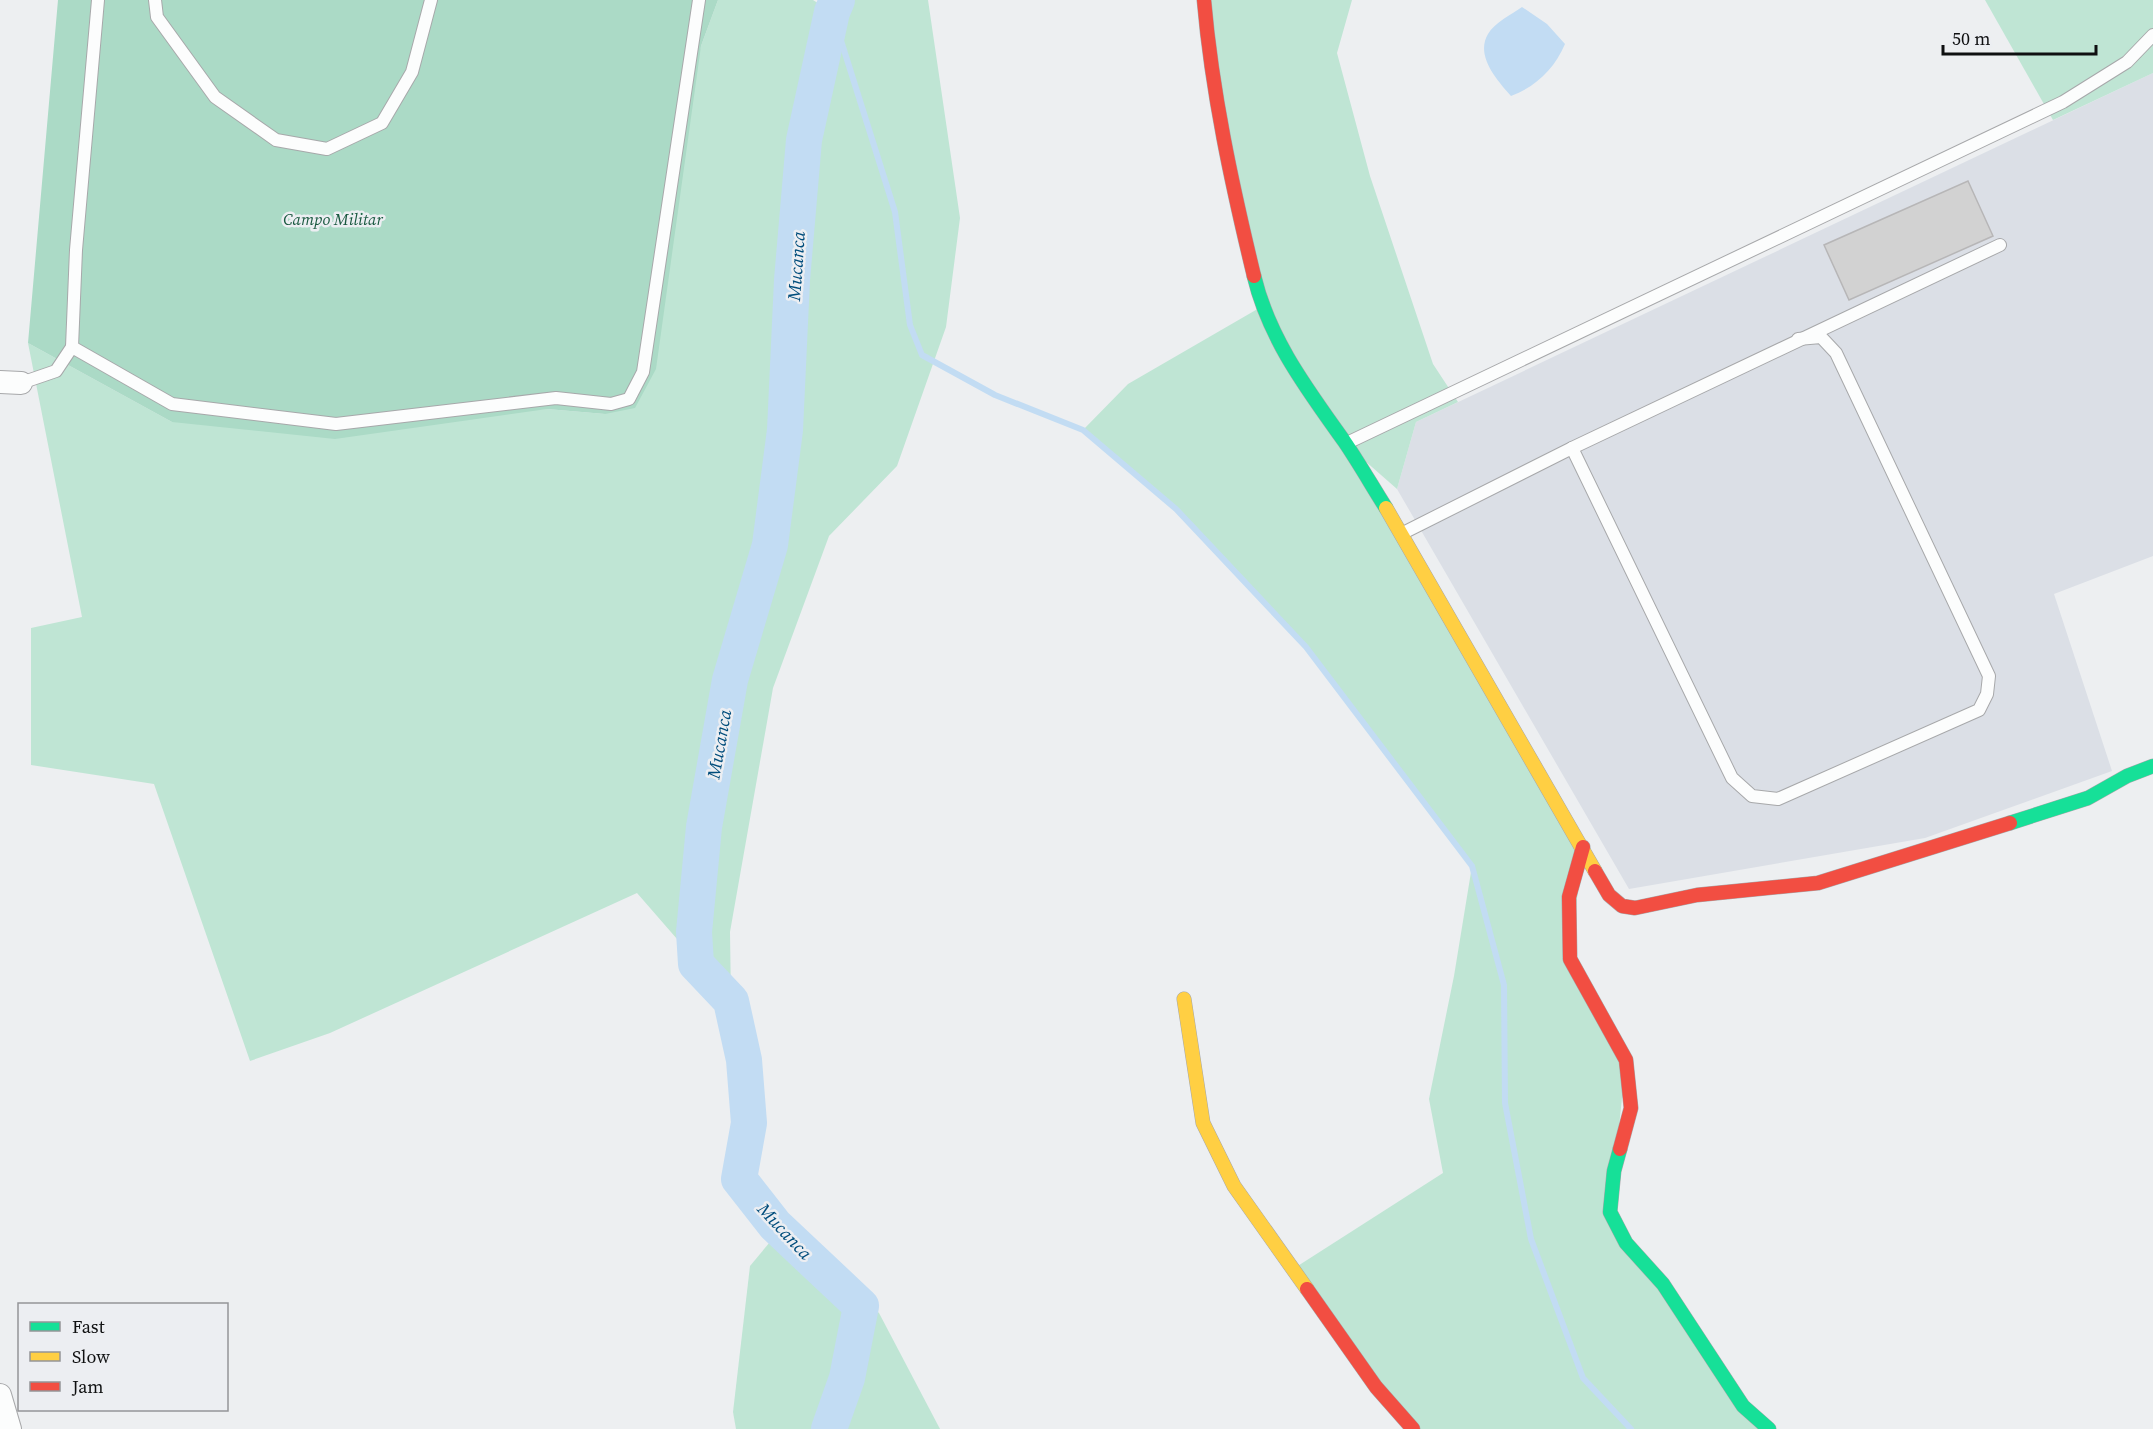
<svg xmlns="http://www.w3.org/2000/svg" width="2153" height="1429" font-family="'Source Serif 4',serif">
  <style>
    .built { fill: #dbdfe6 }
    .green { fill: #bfe5d4 }
    .forest { fill: #abdac6 }
    .water { fill: #c2dcf3 }
    .lines { fill: none; stroke-linecap: round; stroke-linejoin: round }
    .stream { stroke: #c2dcf3; stroke-width: 6 }
    .river { stroke: #c2dcf3; stroke-width: 36 }
    .building { fill: #d2d2d2; stroke: #b7b6b7; stroke-width: 1.5 }
    .lane-casing { stroke: #a7a8aa; stroke-width: 14 }
    .street-casing { stroke: #a7a8aa; stroke-width: 24 }
    .fast-casing { stroke: #a7a8aa; stroke-width: 15 }
    .slow-casing { stroke: #a7a8aa; stroke-width: 15 }
    .jam-casing { stroke: #a7a8aa; stroke-width: 15 }
    .lane { stroke: #fcfdfd; stroke-width: 12 }
    .street { stroke: #fcfdfd; stroke-width: 22 }
    .fast { stroke: #16e098; stroke-width: 14 }
    .slow { stroke: #ffcf43; stroke-width: 14 }
    .jam { stroke: #f24e42; stroke-width: 14 }
    .labels { text-anchor: middle; dominant-baseline: central; stroke-width: 5; stroke-linejoin: round; paint-order: stroke }
    .park-label { font-size: 16px; font-style: italic; fill: #18583f; stroke: #eceef2 }
    .water-label { font-size: 18px; font-style: italic; fill: #004d7c; stroke: #eceef2 }
  </style>
  <rect width="100%" height="100%" fill="#edeff1"/>
  <path class="built" d="M2153,73V556L2054,594L2112,771L1925,838L1629,889L1397,489L1416,422Z"/>
  <g class="green">
    <path d="M718,0H813L832,12L837,0H928L960,218L946,327L897,466L829,536L773,688L730,932L731,1001L637,893L330,1033L250,1061L154,784L31,765V628L82,617L28,343L172,422L547,409L605,414L701,46Z"/>
    <path d="M1204,0H1352L1337,53L1370,176L1433,364L1458,402L1416,422L1397,489L1348,446L1583,847L1570,959L1626,1060L1610,1212L1769,1429H1413L1293,1269L1443,1173L1429,1099L1454,976L1472,866L1306,647L1176,509L1083,430L1128,384L1261,307Z"/>
    <path d="M1985,0H2153V73L2053,120Z"/>
    <path d="M780,1230L879,1313L940,1429H736L733,1412L750,1266Z"/>
  </g>
  <path class="forest" d="M58,0H718L701,46L656,369L635,408L605,414L547,409L335,439L172,422L28,343Z"/>
  <path class="water" d="M1522,7L1547,24L1565,44C1554,69 1537,86 1511,96C1497,80 1475,56 1488,34C1494,23 1512,14 1522,7Z"/>
  <g class="lines">
    <path class="stream" d="M832,12L895,212L910,325L922,355L995,395L1083,430L1176,509L1306,647L1472,866L1504,985L1505,1103L1531,1239L1583,1378L1631,1429"/>
    <path class="river" d="M829,1429L847,1378L861,1306L775,1225L739,1179L749,1123L744,1060L731,1001L696,964L694,932L704,827L730,680L770,545L785,430L792,280L804,140L832,12L837,0"/>
  </g>
  <path class="building" d="M1968,181L1993,236L1849,300L1824,245Z"/>
  <g class="lines">
    <defs>
      <g id="lane">
        <path d="M155,0L157,17L215,97L276,140L327,149L382,123L412,72L431,0"/>
        <path d="M72,347L76,250L98,0"/>
        <path d="M21,383L56,371L72,347L172,404L336,424L556,398L611,404L629,399L643,372L699,0"/>
        <path d="M1347,443L2063,102L2127,62L2153,35"/>
        <path d="M1572,448L1732,778L1752,796L1778,799L1979,710L1987,694L1989,676L1836,353L1821,337L1798,339"/>
        <path d="M1403,533L1572,448L2000,245"/>
      </g>
      <g id="street">
        <path d="M0,382L21,383"/>
        <path d="M0,1395L10,1429"/>
      </g>
      <g id="fast">
        <path d="M1254,276C1269,339 1307,389 1344,441C1359,463 1372,486 1386,508"/>
        <path d="M2010,823L2088,798L2127,776L2153,766"/>
        <path d="M1620,1149L1614,1171L1610,1212L1626,1243L1663,1284L1743,1406L1769,1429"/>
      </g>
      <g id="slow">
        <path d="M1386,508L1595,871"/>
        <path d="M1184,999L1203,1123L1234,1186L1307,1289"/>
      </g>
      <g id="jam">
        <path d="M1204,0C1212,93 1232,185 1254,276"/>
        <path d="M1583,847L1569,897L1570,959L1626,1060L1631,1108L1620,1149"/>
        <path d="M1595,871L1609,895L1622,906L1635,908L1697,895L1818,883L2010,823"/>
        <path d="M1307,1289L1376,1387L1413,1429"/>
      </g>
    </defs>
    <use href="#lane" class="lane-casing"/>
    <use href="#street" class="street-casing"/>
    <use href="#fast" class="fast-casing"/>
    <use href="#slow" class="slow-casing"/>
    <use href="#jam" class="jam-casing"/>
    <use href="#lane" class="lane"/>
    <use href="#street" class="street"/>
    <use href="#fast" class="fast"/>
    <use href="#slow" class="slow"/>
    <use href="#jam" class="jam"/>
  </g>
  <g class="labels">
    <g class="park-label">
      <text x="333" y="219">Campo Militar</text>
    </g>
    <g class="water-label">
      <text transform="translate(796 266) rotate(-86)">Mucanca</text>
      <text transform="translate(719 744) rotate(-80)">Mucanca</text>
      <text transform="translate(785 1231) rotate(47)">Mucanca</text>
    </g>
  </g>
  <rect x="18" y="1303" width="210" height="108" fill="#eceef2" stroke="#949598" stroke-width="1.5"/>
  <rect x="30" y="1322" width="30" height="9" fill="#16e098" stroke="#949598" stroke-width="1.5"/>
  <text x="72" y="1333" font-size="18" fill="#0f1011">Fast</text>
  <rect x="30" y="1352" width="30" height="9" fill="#ffcf43" stroke="#949598" stroke-width="1.5"/>
  <text x="72" y="1363" font-size="18" fill="#0f1011">Slow</text>
  <rect x="30" y="1382" width="30" height="9" fill="#f24e42" stroke="#949598" stroke-width="1.5"/>
  <text x="72" y="1393" font-size="18" fill="#0f1011">Jam</text>
  <path d="M1943 45v9h153v-9" fill="none" stroke="#0f1011" stroke-width="3"/>
  <text x="1952" y="45" font-size="18" fill="#0f1011" stroke="#eceef2" stroke-width="4.5" paint-order="stroke">50 m</text>
</svg>
